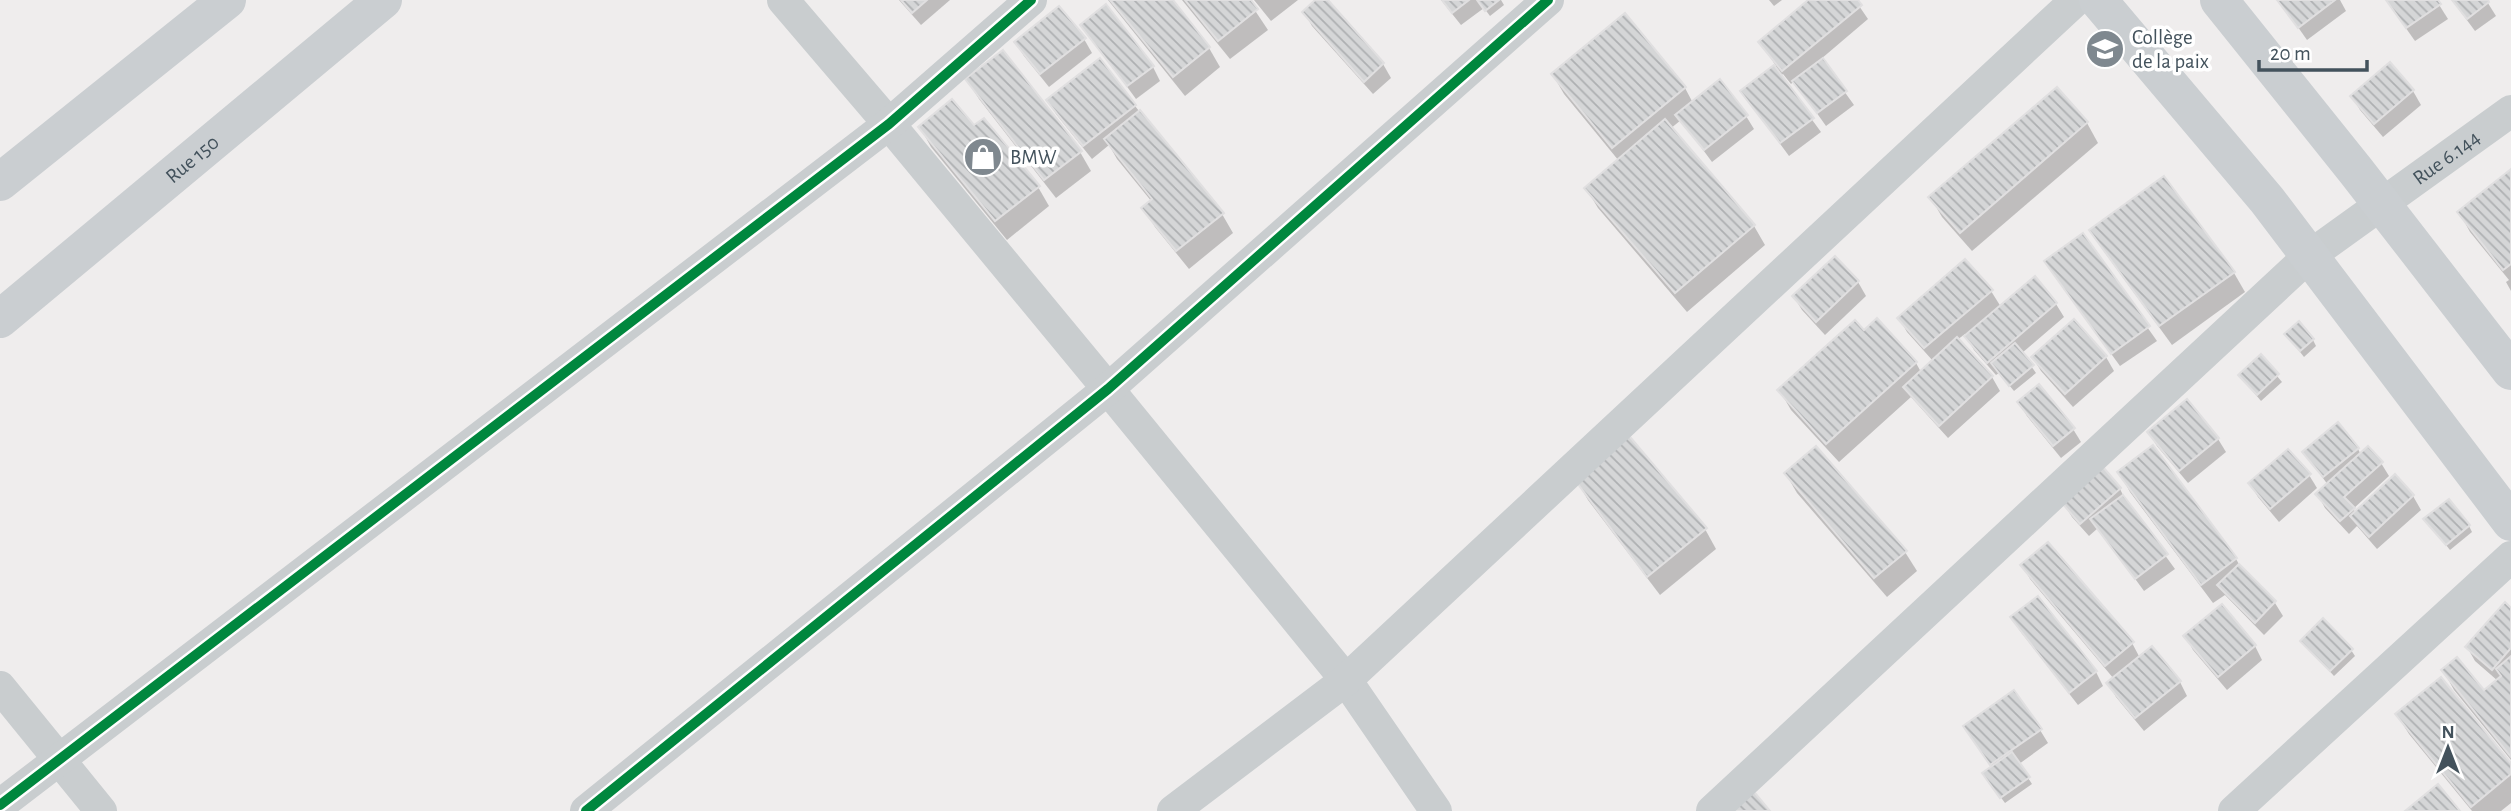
<svg xmlns="http://www.w3.org/2000/svg" width="2511" height="811" font-family="'Alegreya Sans',sans-serif">
  <style>
    .shadow { fill: #0003 }
    .building { fill: url(#building-back-hatch); stroke: #e0dfe0; stroke-width: 2 }
    .lines { fill: none; stroke-linecap: round; stroke-linejoin: round }
    .street { stroke: #c9cdcf; stroke-width: 32 }
    .secondary { stroke: #caced1; stroke-width: 38 }
    .cycleway-casing { stroke: #fff; stroke-width: 15 }
    .cycleway { stroke: #00873e; stroke-width: 10 }
    .labels { text-anchor: middle; dominant-baseline: central; stroke-width: 7; stroke-linejoin: round; paint-order: stroke }
    .poi-label { font-size: 21px; fill: #43525c; stroke: #fff; text-anchor: start }
    .street-label { font-size: 21px; fill: #43525c; stroke: #fff }
  </style>
  <defs>
    <pattern id="building-back-hatch" width="6" height="6" patternUnits="userSpaceOnUse" patternTransform="scale(1.75)"><rect width="6" height="6" fill="#d5d6d7"/><path d="M-1 5l2 2M0 0l6 6M5-1l2 2" fill="none" stroke="#aeb0b2"/></pattern>
  </defs>
  <rect width="100%" height="100%" fill="#efeded"/>
  <g class="shadow">
    <path d="M899,0H950L921,25Z"/>
    <path d="M1108,0H1171L1209,48L1220,67L1185,96Z"/>
    <path d="M1182,0H1248L1268,30L1230,59Z"/>
    <path d="M1254,0H1298L1271,21Z"/>
    <path d="M1318,0H1325L1383,64L1391,78L1373,94L1312,26L1304,12Z"/>
    <path d="M1441,0H1501L1504,5L1490,16L1484,8L1461,25Z"/>
    <path d="M1769,0H1782L1774,6Z"/>
    <path d="M1811,0H1855L1868,19L1821,59L1854,105L1826,126L1794,81L1791,84L1783,74L1780,76L1821,132L1789,156L1742,92L1776,66L1760,42Z"/>
    <path d="M2279,0H2340L2346,11L2307,40Z"/>
    <path d="M2386,0H2436L2448,19L2415,41Z"/>
    <path d="M2452,0H2486L2496,16L2475,31Z"/>
    <path d="M1106,7L1153,67L1160,81L1136,99L1082,25Z"/>
    <path d="M1059,9L1084,39L1092,53L1049,87L1024,56L1016,43Z"/>
    <path d="M2390,64L2413,91L2421,105L2383,137L2360,110L2352,96Z"/>
    <path d="M1553,75L1685,88L1693,103L1746,116L1754,129L1712,162L1681,120L1670,129L1754,226L1765,245L1687,312L1598,208L1586,188L1619,161L1564,94Z"/>
    <path d="M967,80L1080,152L1091,171L1056,198L979,99Z"/>
    <path d="M2057,90L2087,123L2098,143L1972,251L1942,217L1931,198Z"/>
    <path d="M1048,101L1135,106L1222,214L1233,233L1189,269L1155,227L1144,208L1152,202L1117,159L1109,145L1092,159L1056,114Z"/>
    <path d="M920,127L973,128L1038,187L1049,206L1007,240L931,147Z"/>
    <path d="M2511,171V291L2506,282L2509,280L2470,232L2459,212Z"/>
    <path d="M2092,231L2234,273L2245,292L2172,345L2103,250Z"/>
    <path d="M2082,235L2157,341L2120,366L2054,275Z"/>
    <path d="M1835,258L1858,282L1866,296L1825,335L1802,310L1794,297Z"/>
    <path d="M2034,278L2056,304L2064,317L2022,353L2036,373L2014,391L1999,373L1996,375L1974,350L1965,334L1957,340L1992,377L2000,391L1948,438L1911,397L1839,462L1791,410L1780,391L1864,333L1916,363L1921,372L1933,361L1907,332L1899,318L1991,291L2001,307Z"/>
    <path d="M2073,322L2106,357L2114,371L2073,407L2041,371L2033,358Z"/>
    <path d="M2286,334L2313,340L2316,346L2304,357Z"/>
    <path d="M2261,357L2282,382L2261,401L2240,376Z"/>
    <path d="M2019,403L2073,429L2081,442L2061,458L2027,416Z"/>
    <path d="M2149,433L2218,439L2226,452L2188,483L2157,446Z"/>
    <path d="M2358,449L2361,455L2381,463L2389,476L2353,509L2356,513L2394,477L2413,496L2421,510L2377,549L2357,526L2349,534L2325,508L2318,495L2328,485L2304,452Z"/>
    <path d="M2119,472L2236,559L2243,571L2275,603L2283,616L2264,635L2225,595L2213,603L2130,492Z"/>
    <path d="M1786,474L1905,552L1917,571L1887,597L1797,493Z"/>
    <path d="M2309,475L2317,488L2279,522L2258,497L2250,484Z"/>
    <path d="M1577,481L1705,529L1716,549L1660,595L1588,500Z"/>
    <path d="M2120,489L2127,503L2175,569L2144,591L2098,528L2089,536L2072,517L2064,504Z"/>
    <path d="M2426,520L2469,526L2472,532L2450,550Z"/>
    <path d="M2022,565L2132,643L2140,658L2152,648L2180,682L2187,696L2144,731L2116,697L2108,683L2114,679L2030,579Z"/>
    <path d="M2222,607L2255,646L2262,660L2227,690L2193,650L2186,637Z"/>
    <path d="M2511,610V760L2454,690L2443,670L2484,693L2498,681L2475,661L2467,647Z"/>
    <path d="M2012,618L2096,672L2103,686L2078,705L2020,631Z"/>
    <path d="M2302,641L2351,650L2355,656L2334,676Z"/>
    <path d="M2397,715L2511,766V803L2501,811H2472L2409,734Z"/>
    <path d="M1965,727L2040,730L2048,743L2019,764L2032,784L2005,803L1988,780L1993,768Z"/>
  </g>
  <g class="building">
    <path d="M901,0H927L912,13Z"/>
    <path d="M1110,0H1173L1210,47L1173,77Z"/>
    <path d="M1185,0H1251L1258,9L1218,41Z"/>
    <path d="M1315,0H1328L1384,63L1364,82L1302,12Z"/>
    <path d="M1442,0H1469L1452,13Z"/>
    <path d="M1477,0H1499L1485,11Z"/>
    <path d="M1808,0H1858L1862,5L1782,71L1758,42Z"/>
    <path d="M2277,0H2335L2298,28Z"/>
    <path d="M2386,0H2438L2441,4L2406,28Z"/>
    <path d="M2452,0H2488L2489,2L2467,19Z"/>
    <path d="M1106,4L1154,66L1127,86L1080,25Z"/>
    <path d="M1059,6L1086,38L1040,74L1014,42Z"/>
    <path d="M1625,13L1686,87L1612,148L1551,74Z"/>
    <path d="M1003,50L1082,151L1044,180L965,79Z"/>
    <path d="M1100,58L1136,105L1083,146L1046,100Z"/>
    <path d="M1823,58L1847,91L1817,113L1792,81Z"/>
    <path d="M2390,62L2414,90L2374,124L2350,96Z"/>
    <path d="M1774,65L1814,118L1780,143L1740,91Z"/>
    <path d="M1720,79L1748,115L1704,150L1675,115Z"/>
    <path d="M2057,87L2088,122L1960,233L1928,197Z"/>
    <path d="M952,99L974,125L984,118L1040,186L995,221L918,127Z"/>
    <path d="M1140,110L1224,213L1176,251L1141,208L1152,199L1104,139Z"/>
    <path d="M1665,119L1755,225L1675,293L1584,188Z"/>
    <path d="M2511,169V264L2503,270L2457,212Z"/>
    <path d="M2164,176L2235,272L2159,326L2089,230Z"/>
    <path d="M2083,233L2150,326L2111,354L2044,261Z"/>
    <path d="M1835,256L1859,281L1816,322L1792,296Z"/>
    <path d="M1965,259L1993,290L1924,348L1897,318Z"/>
    <path d="M2035,276L2057,303L1987,363L1964,336Z"/>
    <path d="M1877,318L1917,362L1826,444L1777,390L1855,320L1864,330Z"/>
    <path d="M2074,319L2107,356L2065,394L2031,357Z"/>
    <path d="M2299,321L2314,339L2300,351L2284,334Z"/>
    <path d="M1957,337L1993,376L1939,426L1903,387Z"/>
    <path d="M2015,343L2034,365L2009,386L1991,363Z"/>
    <path d="M2261,354L2279,374L2257,395L2238,375Z"/>
    <path d="M2039,384L2075,428L2053,446L2017,402Z"/>
    <path d="M2187,399L2219,438L2179,471L2147,432Z"/>
    <path d="M2338,422L2359,448L2323,477L2302,452Z"/>
    <path d="M1625,431L1707,528L1647,577L1575,480Z"/>
    <path d="M2153,445L2237,558L2201,585L2117,472Z"/>
    <path d="M1816,446L1907,551L1874,578L1784,473Z"/>
    <path d="M2368,446L2383,462L2344,497L2355,508L2340,521L2315,494Z"/>
    <path d="M2288,449L2311,474L2270,509L2248,483Z"/>
    <path d="M2103,467L2121,488L2080,524L2062,503Z"/>
    <path d="M2395,474L2414,495L2369,537L2350,516Z"/>
    <path d="M2123,495L2168,554L2135,579L2090,519Z"/>
    <path d="M2449,499L2470,525L2446,545L2423,519Z"/>
    <path d="M2048,542L2134,642L2105,666L2020,565Z"/>
    <path d="M2239,564L2276,601L2255,623L2217,585Z"/>
    <path d="M2038,596L2097,671L2069,693L2010,617Z"/>
    <path d="M2505,602L2511,608V648L2492,670L2465,647Z"/>
    <path d="M2222,604L2256,645L2218,677L2183,636Z"/>
    <path d="M2323,618L2353,649L2330,671L2300,641Z"/>
    <path d="M2152,646L2181,681L2135,718L2106,683Z"/>
    <path d="M2511,656V757L2441,670L2457,657L2484,690L2501,676L2496,669Z"/>
    <path d="M2441,677L2511,763V774L2471,807L2395,714Z"/>
    <path d="M2014,690L2042,729L1990,765L1963,726Z"/>
    <path d="M2012,752L2030,777L2000,798L1982,773Z"/>
    <path d="M2438,784L2460,811H2405Z"/>
    <path d="M1750,787L1770,811H1722Z"/>
  </g>
  <g class="lines">
    <g class="street">
      <path d="M783,0L889,124L1108,389L1346,680L1436,811"/>
      <path d="M0,687L101,811"/>
      <path d="M0,805L889,124L1031,0"/>
      <path d="M586,811L1108,389L1548,0"/>
      <path d="M1173,811L1346,680L2076,0"/>
      <path id="s1" d="M1712,811L2308,257L2511,111"/>
      <path d="M2234,811L2511,557"/>
    </g>
    <g class="secondary">
      <path d="M2098,0L2267,200L2511,522"/>
      <path d="M2219,0L2356,171L2511,371"/>
      <path d="M0,182L227,0"/>
      <path id="s2" d="M0,319L383,0"/>
    </g>
    <defs>
      <g id="cycleway">
        <path d="M0,805L889,124L1031,0"/>
        <path d="M586,811L1108,389L1548,0"/>
      </g>
    </defs>
    <use href="#cycleway" class="cycleway-casing"/>
    <use href="#cycleway" class="cycleway"/>
  </g>
  <defs>
    <symbol id="school-disc" viewBox="-11 -11 22 22"><circle r="9.5" fill="#7f888f" stroke="#fff"/><path d="M0-5L7-2L0 1L-7-2ZM-4 1L0 2.5L4 1V4Q0 6-4 4Z" fill="#fff"/></symbol>
    <symbol id="shop-disc" viewBox="-11 -11 22 22"><circle r="9.5" fill="#7f888f" stroke="#fff"/><path d="M-5-2.5h2.3a2.7 3.5 0 0 1 5.4 0H5L5.5 6h-11ZM-1.5-2.5h3a1.5 2.3 0 0 0-3 0Z" fill="#fff"/></symbol>
  </defs>
  <g fill-rule="evenodd">
    <use href="#school-disc" x="2083" y="27" width="44" height="44"/>
    <use href="#shop-disc" x="961" y="135" width="44" height="44"/>
  </g>
  <g class="labels">
    <g class="poi-label">
      <text x="2132" y="37">Collège<tspan x="2132" dy="24">de la paix</tspan></text>
      <text x="1010" y="157">BMW</text>
    </g>
    <g class="street-label">
      <text stroke="none"><textPath href="#s1" startOffset="984">Rue 6.144</textPath></text>
      <text stroke="none"><textPath href="#s2" startOffset="250">Rue 150</textPath></text>
    </g>
  </g>
  <g transform="translate(2448 748)" stroke="#ffffff" stroke-width="5" paint-order="stroke">
  <path d="M0-5L12 26L0 18L-12 26Z" fill="#43525c"/>
  <text y="-10" font-size="19" font-weight="bold" text-anchor="middle" fill="#43525c">N</text>
  </g>
  <path d="M2259 60v10h108v-10" fill="none" stroke="#43525c" stroke-width="3.5"/>
  <text x="2270" y="60" font-size="21" fill="#43525c" stroke="#ffffff" stroke-width="5" paint-order="stroke">20 m</text>
</svg>
